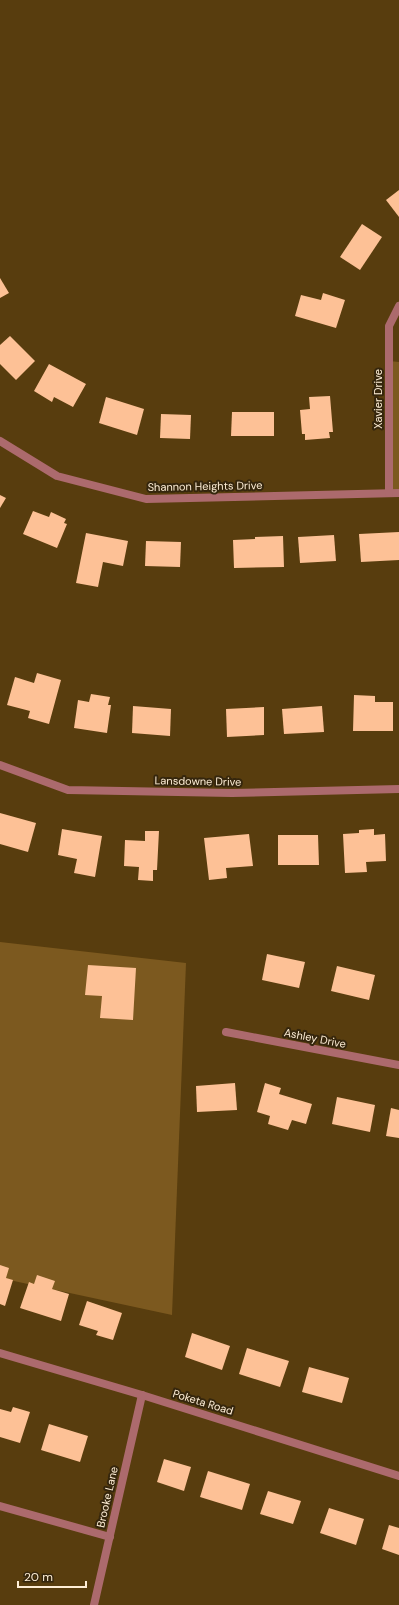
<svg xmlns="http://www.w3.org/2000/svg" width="399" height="1605" font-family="'DM Sans',sans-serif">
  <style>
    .green { fill: #7c591f }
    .building { fill: #fdc196 }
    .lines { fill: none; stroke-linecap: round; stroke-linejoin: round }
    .service { stroke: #ac6a6d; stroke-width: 8 }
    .minor { stroke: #ac6a6d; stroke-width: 8 }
    .tertiary { stroke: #ac6a6d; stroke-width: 8 }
    .labels { text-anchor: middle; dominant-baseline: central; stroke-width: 4; stroke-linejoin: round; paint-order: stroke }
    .street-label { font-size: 11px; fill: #feeed6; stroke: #35260d }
  </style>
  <rect width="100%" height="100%" fill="#583d0e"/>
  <g class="green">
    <path d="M389,361L399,362V493H389Z"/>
    <path d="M0,942L186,963L172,1315L0,1278Z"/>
  </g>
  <g class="building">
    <path d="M399,190V217L386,200Z"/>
    <path d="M362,224L382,237L360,270L340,257Z"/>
    <path d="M0,278L9,293L0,298Z"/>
    <path d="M323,293L345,300L336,328L295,316L301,295L321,300Z"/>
    <path d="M10,336L35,361L16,380L0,364V345Z"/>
    <path d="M49,364L86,384L73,407L54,397L52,402L34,391Z"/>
    <path d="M330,396L333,432H329L330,438L305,440V434H302L300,410L310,409L309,397Z"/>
    <path d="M106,397L144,409L137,435L99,423Z"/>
    <path d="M232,412H274V436H231Z"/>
    <path d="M161,414L191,415L190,439L160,438Z"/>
    <path d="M0,495L6,498L0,508Z"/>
    <path d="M33,511L49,517L51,512L66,519L64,523L67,524L57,548L23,534Z"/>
    <path d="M399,532V560L361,562L359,534Z"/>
    <path d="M86,533L128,541L123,566L103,562L98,587L76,583Z"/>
    <path d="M334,535L336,561L300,563L298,537Z"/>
    <path d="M283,536L284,567L234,568L233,540L255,539V537Z"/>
    <path d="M146,541L181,542L180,567L145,566Z"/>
    <path d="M37,673L61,680L49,724L28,718L30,711L7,705L15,677L34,683Z"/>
    <path d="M91,694L110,697L108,705H111L107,733L74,728L78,700L89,702Z"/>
    <path d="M354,695L375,696V702H393V731H353Z"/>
    <path d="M133,706L171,709L170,736L132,733Z"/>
    <path d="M322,706L324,732L284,734L282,709Z"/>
    <path d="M264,707V735L227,737L226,709Z"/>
    <path d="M0,813L36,823L28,852L0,844Z"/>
    <path d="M62,829L102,836L95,877L74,873L77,859L58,855Z"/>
    <path d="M374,829V835L385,834L386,861L366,862L367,872L345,873L343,834L359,833V830Z"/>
    <path d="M145,831H159L157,870H153V881L138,880L139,867L124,866L125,840L145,841Z"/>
    <path d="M249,834L253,866L226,868L227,878L209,880L204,838Z"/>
    <path d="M278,835H318L319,865H278Z"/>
    <path d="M267,954L305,962L299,988L262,980Z"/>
    <path d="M88,965L136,968L133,1020L100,1018L102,996L85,995Z"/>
    <path d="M337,966L375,975L369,1000L331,991Z"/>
    <path d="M235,1083L237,1110L197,1112L196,1086Z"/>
    <path d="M265,1083L281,1088L279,1094L312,1104L306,1124L292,1120L288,1130L268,1124L270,1116L257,1112Z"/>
    <path d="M337,1097L375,1105L370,1132L332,1124Z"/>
    <path d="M391,1108L399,1110V1138L386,1136Z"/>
    <path d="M0,1265L9,1268L6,1278L13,1280L5,1306L0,1304Z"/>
    <path d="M37,1275L55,1281L52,1289L69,1294L61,1321L20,1308L29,1282L34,1284Z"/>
    <path d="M87,1301L122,1313L113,1340L96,1335L98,1331L79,1325Z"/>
    <path d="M192,1333L230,1346L222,1370L185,1357Z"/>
    <path d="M247,1348L289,1361L280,1387L239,1374Z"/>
    <path d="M309,1367L349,1378L342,1403L302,1392Z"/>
    <path d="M13,1407L30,1412L20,1443L0,1437V1409L11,1412Z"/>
    <path d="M49,1424L88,1436L80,1462L41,1450Z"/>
    <path d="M164,1459L191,1467L184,1491L157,1482Z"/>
    <path d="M208,1471L250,1484L242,1510L200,1497Z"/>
    <path d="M268,1491L301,1501L293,1524L260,1514Z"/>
    <path d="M329,1508L364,1519L356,1545L320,1533Z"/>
    <path d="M389,1525L399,1528V1555L382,1549Z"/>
  </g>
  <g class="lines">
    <g class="service">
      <path d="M0,1506L110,1537"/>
      <path d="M94,1605L142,1395"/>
    </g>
    <g class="minor">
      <path d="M0,441L57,476L146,499L399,493"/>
      <path d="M389,493V326L399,306"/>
      <path d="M0,765L68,790L232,793L399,789"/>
      <path d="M226,1032L399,1065"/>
    </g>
    <path class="tertiary" d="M0,1353L142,1395L399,1476"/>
  </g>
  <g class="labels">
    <g class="street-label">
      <text transform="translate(378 399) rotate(-90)">Xavier Drive</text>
      <text transform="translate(205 486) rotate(-1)">Shannon Heights Drive</text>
      <text transform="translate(198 781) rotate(1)">Lansdowne Drive</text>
      <text transform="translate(315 1038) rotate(11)">Ashley Drive</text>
      <text transform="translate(203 1402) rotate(17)">Poketa Road</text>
      <text transform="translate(107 1497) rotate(-77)">Brooke Lane</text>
    </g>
  </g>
  <path d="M18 1581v6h68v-6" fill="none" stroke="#feeed6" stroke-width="2"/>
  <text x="24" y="1581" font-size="12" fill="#feeed6" stroke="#35260d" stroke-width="3" paint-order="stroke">20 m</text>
</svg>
